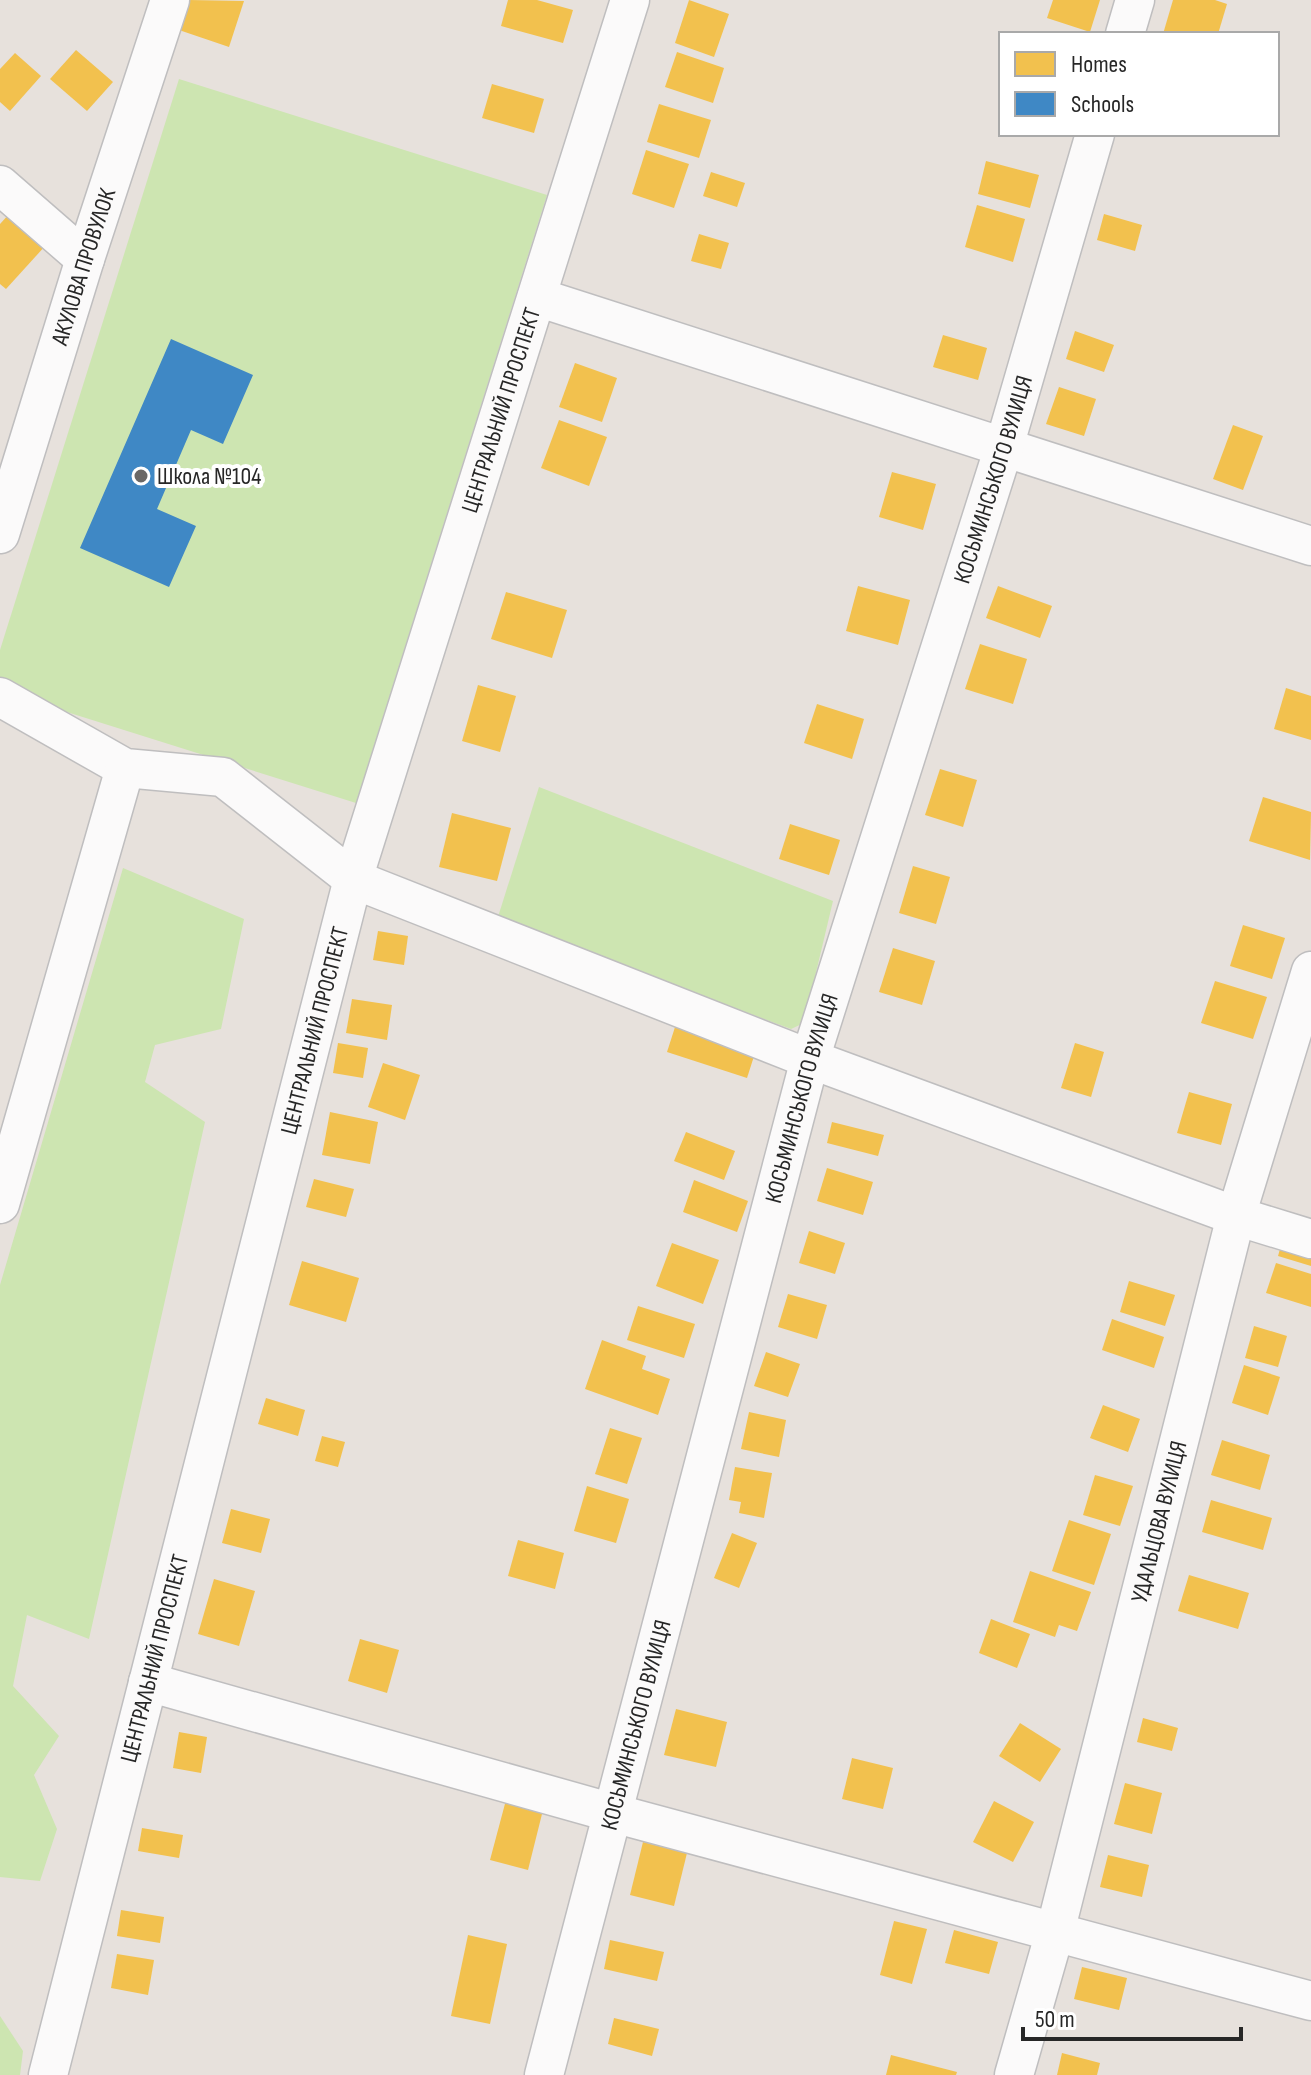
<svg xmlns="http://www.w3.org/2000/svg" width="1311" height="2075" font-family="'Sofia Sans Condensed',sans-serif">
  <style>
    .green { fill: #cde5b1 }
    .homes { fill: #f2c14e }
    .schools { fill: #3f88c5 }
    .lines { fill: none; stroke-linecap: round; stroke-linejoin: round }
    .minor-casing { stroke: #bfbebf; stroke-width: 41 }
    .minor { stroke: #fbfafa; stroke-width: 38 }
    .poi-dot { fill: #6a6866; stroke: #fff; stroke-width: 3 }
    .labels { text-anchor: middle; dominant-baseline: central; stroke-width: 8; stroke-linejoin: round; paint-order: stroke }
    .street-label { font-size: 24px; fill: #272727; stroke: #fff }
    .poi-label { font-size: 24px; fill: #272727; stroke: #fff; text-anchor: start }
  </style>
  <rect width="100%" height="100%" fill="#e7e1dc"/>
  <g class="green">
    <path d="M179,79L547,195L356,803L0,691V650Z"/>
    <path d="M539,787L833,901L804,1023L791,1029L497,920Z"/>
    <path d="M123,868L244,919L221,1029L155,1045L145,1082L205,1122L89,1639L27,1615L13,1686L59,1736L34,1775L57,1829L40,1881L0,1877V1285Z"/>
    <path d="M0,2016L23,2051L20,2075H0Z"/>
  </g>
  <g class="homes">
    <path d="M189,0L244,1L229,47L179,30Z"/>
    <path d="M508,0H537L573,10L563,43L501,26Z"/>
    <path d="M689,0L729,14L714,57L675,43Z"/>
    <path d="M1053,0H1100L1090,32L1047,18Z"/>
    <path d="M1173,0H1215L1227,4L1218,34H1163Z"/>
    <path d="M76,50L113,82L87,111L50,79Z"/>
    <path d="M677,52L724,68L713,103L665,87Z"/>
    <path d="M15,53L41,76L10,111L0,102V69Z"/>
    <path d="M492,84L544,99L534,133L482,118Z"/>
    <path d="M659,104L711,120L699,158L647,142Z"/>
    <path d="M646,150L689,164L674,208L632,194Z"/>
    <path d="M986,161L1039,175L1030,208L978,194Z"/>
    <path d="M711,172L745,183L737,207L703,196Z"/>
    <path d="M977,205L1025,219L1013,262L965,247Z"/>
    <path d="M10,213L46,245L6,289L0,284V224Z"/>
    <path d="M1104,214L1142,225L1135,251L1097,240Z"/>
    <path d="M699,234L729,243L721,269L691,261Z"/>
    <path d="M1075,331L1114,345L1104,372L1066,359Z"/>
    <path d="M943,335L987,348L978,380L933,367Z"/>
    <path d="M575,363L617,378L602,422L559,407Z"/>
    <path d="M1059,387L1096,399L1084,436L1046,424Z"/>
    <path d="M559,420L607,437L589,486L541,468Z"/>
    <path d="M1233,425L1263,436L1243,490L1213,479Z"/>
    <path d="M892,472L936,484L923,530L879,517Z"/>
    <path d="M858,586L910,600L898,645L846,631Z"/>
    <path d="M998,586L1052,606L1040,638L986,618Z"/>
    <path d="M506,592L567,610L552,658L491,639Z"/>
    <path d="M980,644L1027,659L1013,704L965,689Z"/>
    <path d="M478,685L516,696L500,752L462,741Z"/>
    <path d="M1286,688L1311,696V740L1274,729Z"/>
    <path d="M817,704L864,719L852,759L804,743Z"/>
    <path d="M940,769L977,780L963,827L925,815Z"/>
    <path d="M1263,797L1311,812L1310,860L1249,841Z"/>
    <path d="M452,813L511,828L497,881L439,867Z"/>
    <path d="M790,824L840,840L829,875L779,859Z"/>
    <path d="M913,866L950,877L936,924L899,913Z"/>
    <path d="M1243,925L1285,938L1272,979L1230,966Z"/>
    <path d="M378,931L408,936L404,965L373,960Z"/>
    <path d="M893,948L935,961L922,1005L879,992Z"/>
    <path d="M1215,981L1267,997L1253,1039L1201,1023Z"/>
    <path d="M352,999L392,1005L387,1040L346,1033Z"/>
    <path d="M676,1024L756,1050L747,1078L667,1052Z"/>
    <path d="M338,1043L368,1048L363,1078L333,1073Z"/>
    <path d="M1075,1043L1104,1052L1091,1097L1061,1088Z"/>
    <path d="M383,1063L420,1075L405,1120L368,1107Z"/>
    <path d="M1189,1092L1232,1104L1221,1145L1177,1133Z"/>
    <path d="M330,1112L378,1122L370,1164L322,1155Z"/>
    <path d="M832,1122L884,1135L878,1156L827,1143Z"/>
    <path d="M686,1132L735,1151L724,1180L674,1161Z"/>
    <path d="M827,1168L873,1182L863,1215L817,1201Z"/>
    <path d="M314,1179L354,1189L346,1217L306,1207Z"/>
    <path d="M694,1180L748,1201L737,1232L683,1212Z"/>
    <path d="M809,1231L845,1243L835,1274L799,1263Z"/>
    <path d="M1284,1235L1311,1244V1266L1278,1256Z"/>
    <path d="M672,1243L719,1260L703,1304L656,1286Z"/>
    <path d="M302,1261L359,1278L346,1322L289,1305Z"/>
    <path d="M1276,1263L1311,1274V1307L1266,1293Z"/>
    <path d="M1129,1281L1175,1295L1165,1326L1120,1312Z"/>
    <path d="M788,1294L827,1305L817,1339L778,1327Z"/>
    <path d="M638,1306L695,1324L684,1358L627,1340Z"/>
    <path d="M1112,1319L1164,1337L1154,1368L1102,1350Z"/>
    <path d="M1254,1326L1287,1336L1278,1367L1245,1358Z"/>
    <path d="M602,1340L646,1356L642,1369L670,1379L658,1415L585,1389Z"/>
    <path d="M766,1352L800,1364L788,1397L754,1386Z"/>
    <path d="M1244,1365L1280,1377L1268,1415L1232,1403Z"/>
    <path d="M266,1398L305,1410L298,1436L258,1424Z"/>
    <path d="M1103,1405L1140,1419L1128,1452L1090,1438Z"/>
    <path d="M749,1412L786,1420L779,1457L741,1449Z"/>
    <path d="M610,1428L642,1438L627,1484L595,1474Z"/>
    <path d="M322,1436L345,1442L338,1467L315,1461Z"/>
    <path d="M1222,1440L1270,1455L1260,1490L1211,1475Z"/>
    <path d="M735,1467L772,1473L764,1518L739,1513L741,1502L729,1500Z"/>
    <path d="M1095,1475L1133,1486L1120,1526L1083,1515Z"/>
    <path d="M587,1486L629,1499L616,1543L574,1531Z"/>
    <path d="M1211,1500L1272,1518L1263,1550L1202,1532Z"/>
    <path d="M231,1509L270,1519L261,1553L222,1543Z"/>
    <path d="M1069,1520L1111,1534L1094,1585L1052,1571Z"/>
    <path d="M732,1533L757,1543L739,1588L714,1578Z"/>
    <path d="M518,1540L564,1553L555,1589L508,1576Z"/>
    <path d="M1030,1571L1091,1592L1077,1631L1059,1625L1055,1637L1013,1622Z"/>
    <path d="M1189,1575L1249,1593L1238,1629L1178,1611Z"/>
    <path d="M214,1579L255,1591L239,1646L198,1634Z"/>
    <path d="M991,1619L1030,1634L1017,1668L979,1653Z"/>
    <path d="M360,1639L399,1650L387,1693L348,1681Z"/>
    <path d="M676,1709L727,1722L716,1767L664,1755Z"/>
    <path d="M1143,1718L1178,1728L1172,1751L1137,1742Z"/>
    <path d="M1020,1723L1061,1749L1040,1782L999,1756Z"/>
    <path d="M179,1732L207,1737L201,1773L173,1768Z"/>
    <path d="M852,1758L893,1768L883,1809L842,1799Z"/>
    <path d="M1125,1783L1162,1793L1152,1834L1114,1824Z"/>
    <path d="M506,1800L543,1810L528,1870L490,1860Z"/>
    <path d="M994,1801L1034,1822L1013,1862L973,1842Z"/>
    <path d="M142,1828L183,1835L179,1858L138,1851Z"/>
    <path d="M643,1842L687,1853L674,1906L630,1895Z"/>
    <path d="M1108,1855L1149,1865L1142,1897L1100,1887Z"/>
    <path d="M121,1910L164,1917L160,1943L117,1936Z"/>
    <path d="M894,1921L927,1929L912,1984L880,1975Z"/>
    <path d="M954,1930L998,1942L989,1974L945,1963Z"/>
    <path d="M468,1935L507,1944L490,2024L451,2016Z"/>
    <path d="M610,1940L664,1952L657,1981L604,1969Z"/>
    <path d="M117,1954L154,1960L148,1995L111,1988Z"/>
    <path d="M1082,1967L1127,1978L1119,2010L1074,1999Z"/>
    <path d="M614,2018L659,2029L652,2056L608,2044Z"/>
    <path d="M1062,2053L1100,2063L1097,2075H1057Z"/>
    <path d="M891,2055L957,2072L956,2075H886Z"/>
  </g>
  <path class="schools" d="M171,339L253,375L223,444L191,430L157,509L196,526L169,587L80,548Z"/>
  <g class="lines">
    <defs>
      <g id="minor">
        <path d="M1125,34L1135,0"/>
        <path d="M0,185L85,259"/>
        <path d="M537,297L1311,546"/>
        <path id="s1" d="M0,534L85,259L170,0"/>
        <path d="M0,697L125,768L223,777L353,879L810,1059L1236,1216L1311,1239"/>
        <path d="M0,1204L125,768"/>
        <path d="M148,1682L613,1813L1311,2001"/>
        <path id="s2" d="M48,2075L353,879L630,0"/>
        <path id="s3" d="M544,2075L810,1059L1004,447L1095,134"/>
        <path id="s4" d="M1014,2075L1055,1932L1236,1216L1311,971"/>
      </g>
    </defs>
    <use href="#minor" class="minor-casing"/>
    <use href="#minor" class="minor"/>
  </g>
  <circle class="poi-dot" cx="141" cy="476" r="8"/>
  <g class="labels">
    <g class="street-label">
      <text stroke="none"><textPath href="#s1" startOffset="280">АКУЛОВА ПРОВУЛОК</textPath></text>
      <text stroke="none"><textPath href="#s2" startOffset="1726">ЦЕНТРАЛЬНИЙ ПРОСПЕКТ</textPath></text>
      <text stroke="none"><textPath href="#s3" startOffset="1658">КОСЬМИНСЬКОГО ВУЛИЦЯ</textPath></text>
      <text stroke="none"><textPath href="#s2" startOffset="1078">ЦЕНТРАЛЬНИЙ ПРОСПЕКТ</textPath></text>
      <text stroke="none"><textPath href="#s3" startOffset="1010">КОСЬМИНСЬКОГО ВУЛИЦЯ</textPath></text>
      <text stroke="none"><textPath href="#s4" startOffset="572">УДАЛЬЦОВА ВУЛИЦЯ</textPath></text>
      <text stroke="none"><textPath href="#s2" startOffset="430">ЦЕНТРАЛЬНИЙ ПРОСПЕКТ</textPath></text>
      <text stroke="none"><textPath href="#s3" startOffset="362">КОСЬМИНСЬКОГО ВУЛИЦЯ</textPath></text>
    </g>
    <g class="poi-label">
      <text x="157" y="476">Школа №104</text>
    </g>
  </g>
  <rect x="999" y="32" width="280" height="104" fill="#ffffff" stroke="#a9a9a9" stroke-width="2"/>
  <rect x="1015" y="52" width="40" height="24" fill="#f2c14e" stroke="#a9a9a9" stroke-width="2"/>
  <text x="1071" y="72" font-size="24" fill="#272727">Homes</text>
  <rect x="1015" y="92" width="40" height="24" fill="#3f88c5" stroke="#a9a9a9" stroke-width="2"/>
  <text x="1071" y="112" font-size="24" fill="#272727">Schools</text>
  <path d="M1023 2027v12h218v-12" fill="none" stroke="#272727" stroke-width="4"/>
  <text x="1035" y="2027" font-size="24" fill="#272727" stroke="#ffffff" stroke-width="6" paint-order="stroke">50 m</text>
</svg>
